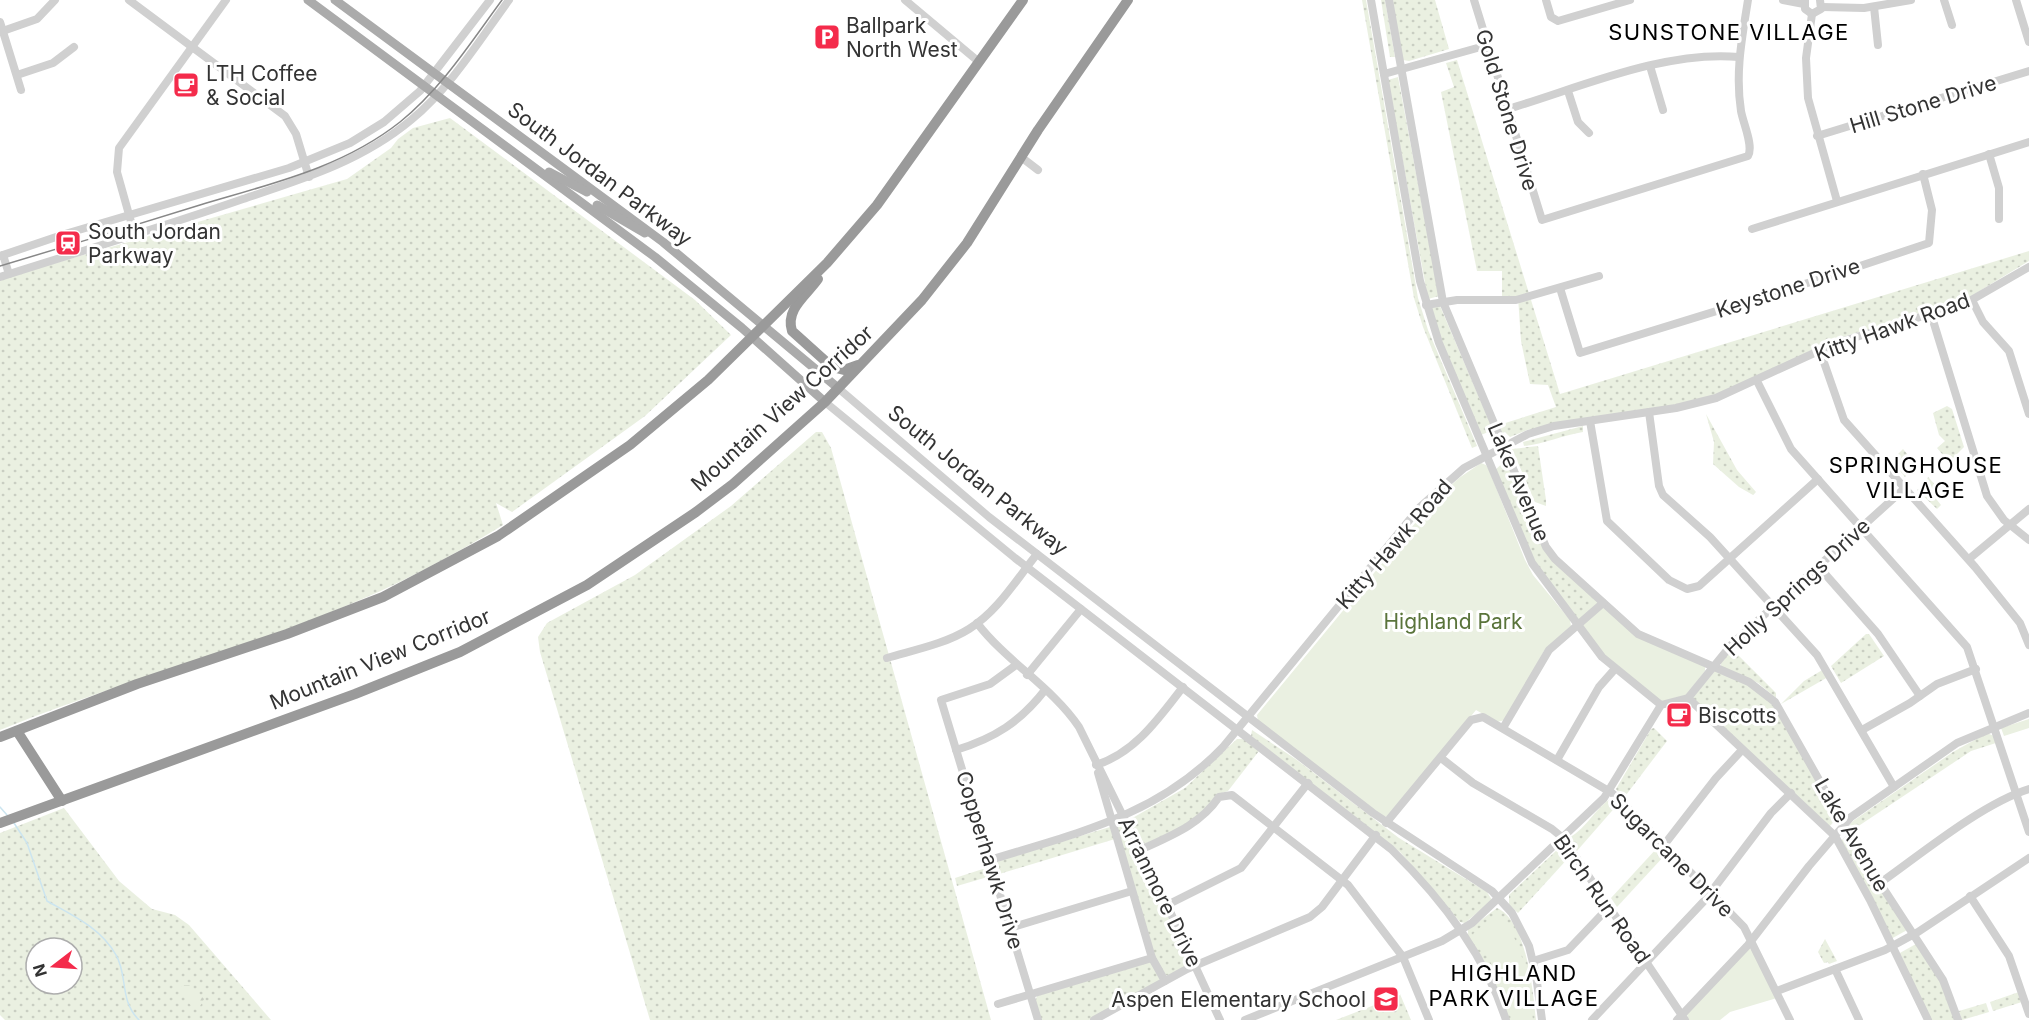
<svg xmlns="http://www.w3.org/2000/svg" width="2029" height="1020" font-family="Inter,sans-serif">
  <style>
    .grass { fill: url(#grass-dots); fill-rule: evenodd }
    .forest { fill: url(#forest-firs) }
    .green { fill: #eaf0e1 }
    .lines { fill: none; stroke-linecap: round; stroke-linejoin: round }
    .stream { stroke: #cce5f0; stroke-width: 1.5 }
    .minor { stroke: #d0d0d0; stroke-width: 8 }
    .major { stroke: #ababab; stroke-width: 9 }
    .highway { stroke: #9a9a9a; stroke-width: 10 }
    .tram { stroke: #888; stroke-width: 1.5 }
    .labels { text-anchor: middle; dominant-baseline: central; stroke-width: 6; stroke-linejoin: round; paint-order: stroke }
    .poi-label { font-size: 21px; fill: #333; stroke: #fff; text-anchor: start }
    .street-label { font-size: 21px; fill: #333; stroke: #fff }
    .park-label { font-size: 21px; fill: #5a743b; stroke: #fff }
    .neighbourhood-label { font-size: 22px; letter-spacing: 1.5px; fill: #000; stroke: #fff }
  </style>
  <defs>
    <pattern id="grass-dots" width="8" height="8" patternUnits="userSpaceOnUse" patternTransform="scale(1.5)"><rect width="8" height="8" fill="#eaf0e1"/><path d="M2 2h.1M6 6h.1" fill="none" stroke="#c9cec2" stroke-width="1.8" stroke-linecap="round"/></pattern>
    <pattern id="forest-firs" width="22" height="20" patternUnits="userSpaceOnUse" patternTransform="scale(1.5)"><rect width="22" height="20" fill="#eaf0e1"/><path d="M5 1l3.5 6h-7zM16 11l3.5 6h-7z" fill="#c9cec2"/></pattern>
  </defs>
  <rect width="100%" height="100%" fill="#fff"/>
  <g class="grass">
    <path d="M1362,0H1366L1418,298L1428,330L1477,446L1472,448L1423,327L1414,298Z"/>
    <path d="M1381,0H1385L1395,57H1390Z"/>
    <path d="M1392,0H1435L1449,49L1409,61L1403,60Z"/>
    <path d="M1457,60L1560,394L2029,251V261L1968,298L1833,340L1723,393L1687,403L1527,430L1510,437L1505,432L1501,434L1499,425L1556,407L1548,385L1530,384L1521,341L1518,297H1502V271H1477L1441,92L1454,87L1446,63Z"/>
    <path d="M1398,77L1439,296L1428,299L1388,80Z"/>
    <path d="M450,118L695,300L731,335L645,416L512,512L496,503L503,525C449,558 394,587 336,610C226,655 110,685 0,730V279L347,179L391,148L398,139L413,128Z"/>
    <path d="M1440,306L1493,430L1481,435L1439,336L1431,308Z"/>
    <path d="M1947,406L1952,409L1964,447L1949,462L1937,448L1945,441L1939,435L1933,413Z"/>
    <path d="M1706,414L1737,470L1756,492L1753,495L1739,487L1713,464L1714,442Z"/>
    <path d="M1583,426V432C1563,435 1544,444 1524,446L1523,442Z"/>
    <path d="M816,432H822L831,448L991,1020H650L540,652L538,637L547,623L635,575L731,506Z"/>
    <path d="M1538,446L1546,500V506L1535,502L1512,449Z"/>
    <path d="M1903,449L1919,468L1910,469L1905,477L1891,461Z"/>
    <path d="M1506,460L1544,546L1599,602L1579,620L1540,573L1495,470Z"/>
    <path d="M1928,477L1944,494L1937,500L1941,505L1937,509L1917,490L1924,486Z"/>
    <path d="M1866,634H1869L1884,656L1841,683L1831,666Z"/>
    <path d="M1732,649L1776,693V698L1758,683L1721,667V662Z"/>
    <path d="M1824,669L1828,677L1781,704L1804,681Z"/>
    <path d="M1715,671L1746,684L1772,703L1837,818L1829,827L1694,703L1693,697Z"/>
    <path d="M1654,728L1667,741L1623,799L1616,789L1651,729Z"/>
    <path d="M1252,730L1297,760L1399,838L1487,892L1492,900L1465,923L1460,922L1400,852L1251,736Z"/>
    <path d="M1987,733L1994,736L1996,743L1971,751L1851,831L1850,824L1853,821L1953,752Z"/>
    <path d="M1237,739H1245L1259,751L1228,791L1219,794L1192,823L1142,845L1139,843L1129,820L1185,788Z"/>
    <path d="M1613,798L1618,804L1576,852L1569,841L1570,837C1585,830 1601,801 1613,798Z"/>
    <path d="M64,808L119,881L152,909L175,915L189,925L271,1020H5L0,1015V833ZM36,948H72V984H36Z"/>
    <path d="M1122,822L1191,963L1169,976L1166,975L1156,960L1116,824Z"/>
    <path d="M1110,827L1115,839L996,875L994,862Z"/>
    <path d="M1847,835L1907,930L1891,939L1841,841Z"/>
    <path d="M1559,848H1566L1571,855L1518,913L1509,905V895Z"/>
    <path d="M1657,848L1665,855L1617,907L1611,898Z"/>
    <path d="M989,867L991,876L957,886L955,878Z"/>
    <path d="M1497,908C1527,921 1533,992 1536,1020H1508L1492,973L1468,937V930Z"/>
    <path d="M1825,939L1837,961L1829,964L1828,962L1824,963L1818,952Z"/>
    <path d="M1916,944L1943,986L1955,1020H1930L1898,954Z"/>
    <path d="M1150,960L1160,979L1158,982L1089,1020H1041L1035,1001L1037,996Z"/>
    <path d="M2019,992L2022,1002L1993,1011L1990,1002Z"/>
    <path d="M1400,994L1411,1020H1336L1400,995Z"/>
    <path d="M1986,1003L1989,1012L1962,1020L1959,1011Z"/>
  </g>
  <path class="forest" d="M182,985H189L204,999L199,1008L194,1009L179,991Z"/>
  <g class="green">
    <path d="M1481,463L1486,465L1489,470L1525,560L1533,575L1570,620L1571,626L1544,651L1505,720L1497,722L1476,710L1390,815L1384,817L1258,721L1257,715L1430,505L1459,478Z"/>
    <path d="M1603,607L1631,631L1705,666V671L1686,695L1661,702L1603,655L1582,624Z"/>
    <path d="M2029,719V728L2004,736L2001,728Z"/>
    <path d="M1497,912C1525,944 1528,980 1533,1020H1513L1497,973L1473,934Z"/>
    <path d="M1749,949L1754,950L1777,998L1730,1012L1720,1020H1688L1687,1014L1691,1009Z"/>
  </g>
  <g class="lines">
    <g class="stream">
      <path d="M0,807L7,815"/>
      <path d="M14,823L27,843L47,901C72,915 101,928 116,955C128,975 119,1000 139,1020"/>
    </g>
    <g class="minor">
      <path d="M129,0L285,116L296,134L309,177"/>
      <path d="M905,0L979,62"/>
      <path d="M1371,0L1420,281L1439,343L1532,563L1602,657L1661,705"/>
      <path d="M1389,0L1443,302L1546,547L1555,559L1638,634L1749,682L1775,702L1861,854L1943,980L1958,1020"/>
      <path d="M1474,0L1542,220L1748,156C1754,146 1743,123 1741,111C1735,73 1742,38 1748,0"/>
      <path d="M1546,0L1551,17L1558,21L1630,0"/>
      <path d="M1783,0L1804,4"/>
      <path d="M1805,0V9L1812,14L1821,9L1820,0"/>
      <path d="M1944,0L1952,25"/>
      <path d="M2016,0L2029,42"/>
      <path d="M1822,7L1864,8L1911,0"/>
      <path d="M1874,7L1878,45"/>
      <path d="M1812,14L1806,58L1808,98L1837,201"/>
      <path d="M0,22L21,90"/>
      <path d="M0,32L37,19L55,0"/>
      <path d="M1650,66L1663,110"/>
      <path d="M1384,74L1488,45"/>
      <path d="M17,75L53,63L74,47"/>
      <path d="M1568,91L1578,122L1589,133"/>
      <path d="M1508,109C1579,88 1664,50 1739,57"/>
      <path d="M1817,136L2029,71"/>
      <path d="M1989,154L1999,188V219"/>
      <path d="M1021,157L1038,170"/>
      <path d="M1752,229L2029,142"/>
      <path d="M135,236L117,172L119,148L226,0"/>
      <path d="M3,255L9,274"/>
      <path d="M0,256L65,234L289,168L350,143L384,122L420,91L490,0"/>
      <path d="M0,277C81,251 163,227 243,199C303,179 362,161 411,120C450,88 479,41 509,0"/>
      <path d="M1560,288L1580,353L1827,277L1929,243L1932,210L1923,174"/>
      <path d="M1972,300L1983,322L2009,351L2029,414"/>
      <path d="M1426,305L1457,300H1516L1599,276"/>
      <path d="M1931,314L1987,496L2004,520L2029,540"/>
      <path d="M1820,351L1844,420L1975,567L2020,623L2029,645"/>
      <path d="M1757,381L1791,449L1967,647L2029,832"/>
      <path d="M838,388L989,517L1373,813L1492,891L1512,913L1529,946L1536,975L1542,1020"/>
      <path d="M825,402L1015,558L1391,849C1440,897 1485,954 1506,1020"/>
      <path d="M1649,412L1659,486L1663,495L1710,537L1817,655L1894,787"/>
      <path d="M1590,421L1607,521L1669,580L1687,589L1699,586L1818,479"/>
      <path d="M1969,559L2029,509"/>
      <path d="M1818,566L1878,634L1920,696"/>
      <path d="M977,623C1007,662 1052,687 1079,727L1167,905L1220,1020"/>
      <path d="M887,658C914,650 945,644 969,629C998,611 1016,580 1037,554"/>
      <path d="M1016,665L990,684L941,700L1038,1020"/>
      <path d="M1027,675L1081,609"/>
      <path d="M1688,698L1835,836L1870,900L1928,1020"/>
      <path d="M1503,728L1549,650L1603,603"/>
      <path d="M1862,730L1910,703L1937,684L1976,669"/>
      <path d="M956,750C995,738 1020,722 1045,690"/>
      <path d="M1441,758L1473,783L1552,829L1563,838L1685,1020"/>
      <path d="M1557,760L1599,687L1614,670"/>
      <path d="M1096,765C1135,753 1159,718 1183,687"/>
      <path d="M1098,773L1152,958L1165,981"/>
      <path d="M1386,823L1471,720L1483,717L1612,793L1620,800L1744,927L1790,1020"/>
      <path d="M1664,845L1716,778L1742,750"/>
      <path d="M1140,850C1170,836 1200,825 1219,797L1232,795L1348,885L1403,957L1429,1020"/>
      <path d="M990,860C1077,833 1157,816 1223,747L1420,507L1464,468L1528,434L1554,426L1676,408L1716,398L1834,344L1968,302L2029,267"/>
      <path d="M1880,883C1921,854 1983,803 2029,789"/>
      <path d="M1970,896L2009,956L2029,1014"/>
      <path d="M1167,905L1241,868L1308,783"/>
      <path d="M1010,928L1132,891"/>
      <path d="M1533,961L1568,950L1609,907"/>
      <path d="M1835,969L1859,1020"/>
      <path d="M1777,991L1885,950L1918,932L2029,858"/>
      <path d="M998,1004L1152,958"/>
      <path d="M1094,1020L1187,969L1310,917L1322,907L1376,835"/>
      <path d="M1245,1020L1442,941L1472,923L1604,798L1661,705L1688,698L1732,644L1905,488"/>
      <path d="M1592,1020L1705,900L1771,813L1791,793"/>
      <path d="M1677,1020L1748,945L1809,866L1851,817L1957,743L2029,713"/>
    </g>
    <g class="major">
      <path d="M308,0L655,257L742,328L825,402"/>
      <path d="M335,0L663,242L838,388"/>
      <path d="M549,172L587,192"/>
      <path d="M597,205L645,233"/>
    </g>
    <g class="highway">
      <path d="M818,279C807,295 785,309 792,331L832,367L844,370L858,365"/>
      <path d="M17,731L62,801"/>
      <path d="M0,737L137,684L287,634L383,597L498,536L630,445L708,380L827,263L877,205L1023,0"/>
      <path d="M0,823L355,694L460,652L587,585L696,512L733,484L825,402L922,300L967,243L1038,130L1128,0"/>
    </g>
    <path class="tram" d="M0,266C67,246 133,226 200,205C270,184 342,168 400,122C442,88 471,42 502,0"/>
  </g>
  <defs>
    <symbol id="parking-square" viewBox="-11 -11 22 22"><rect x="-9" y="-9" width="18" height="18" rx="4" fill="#f42b4b" stroke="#fff"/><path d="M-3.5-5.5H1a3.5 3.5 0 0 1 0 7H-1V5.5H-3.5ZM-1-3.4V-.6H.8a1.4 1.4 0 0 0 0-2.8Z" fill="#fff"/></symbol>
    <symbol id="cafe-square" viewBox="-11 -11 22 22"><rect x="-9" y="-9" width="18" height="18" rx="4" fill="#f42b4b" stroke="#fff"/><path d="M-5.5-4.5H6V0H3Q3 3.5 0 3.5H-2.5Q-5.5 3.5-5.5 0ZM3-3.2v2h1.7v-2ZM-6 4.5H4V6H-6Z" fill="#fff"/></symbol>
    <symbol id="station-square" viewBox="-11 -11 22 22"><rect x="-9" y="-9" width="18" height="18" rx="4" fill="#f42b4b" stroke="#fff"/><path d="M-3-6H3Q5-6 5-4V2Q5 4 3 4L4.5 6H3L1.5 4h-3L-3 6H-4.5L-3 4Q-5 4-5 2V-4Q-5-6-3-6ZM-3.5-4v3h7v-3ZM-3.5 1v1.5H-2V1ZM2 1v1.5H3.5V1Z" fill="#fff"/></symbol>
    <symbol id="school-square" viewBox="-11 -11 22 22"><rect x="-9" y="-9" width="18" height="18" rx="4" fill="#f42b4b" stroke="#fff"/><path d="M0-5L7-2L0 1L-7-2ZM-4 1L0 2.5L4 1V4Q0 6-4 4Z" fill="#fff"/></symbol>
  </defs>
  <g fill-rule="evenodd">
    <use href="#parking-square" x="812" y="22" width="30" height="30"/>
    <use href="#cafe-square" x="171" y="70" width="30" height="30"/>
    <use href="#station-square" x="53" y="228" width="30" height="30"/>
    <use href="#cafe-square" x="1664" y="700" width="30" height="30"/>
    <use href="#school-square" x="1371" y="984" width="30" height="30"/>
  </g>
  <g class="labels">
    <g class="poi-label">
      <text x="846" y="25">Ballpark<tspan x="846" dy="24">North West</tspan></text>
      <text x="206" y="73">LTH Coffee<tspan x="206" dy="24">&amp; Social</tspan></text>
      <text x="88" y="231">South Jordan<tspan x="88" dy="24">Parkway</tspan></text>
      <text x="1698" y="715">Biscotts</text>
      <text x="1366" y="999" text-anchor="end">Aspen Elementary School</text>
    </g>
    <g class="street-label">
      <text transform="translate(1923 104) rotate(-17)">Hill Stone Drive</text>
      <text transform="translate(1507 110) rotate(73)">Gold Stone Drive</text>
      <text transform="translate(600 174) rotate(37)">South Jordan Parkway</text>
      <text transform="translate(1788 288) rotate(-18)">Keystone Drive</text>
      <text transform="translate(1892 327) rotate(-20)">Kitty Hawk Road</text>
      <text transform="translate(782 408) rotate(-42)">Mountain View Corridor</text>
      <text transform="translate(978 480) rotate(39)">South Jordan Parkway</text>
      <text transform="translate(1519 482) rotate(67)">Lake Avenue</text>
      <text transform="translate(1394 544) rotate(-49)">Kitty Hawk Road</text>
      <text transform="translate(1797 587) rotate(-43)">Holly Springs Drive</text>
      <text transform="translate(380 659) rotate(-22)">Mountain View Corridor</text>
      <text transform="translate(1852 835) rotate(60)">Lake Avenue</text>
      <text transform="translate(1672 855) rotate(45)">Sugarcane Drive</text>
      <text transform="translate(990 860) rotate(73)">Copperhawk Drive</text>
      <text transform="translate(1160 892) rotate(64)">Arranmore Drive</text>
      <text transform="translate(1602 899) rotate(55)">Birch Run Road</text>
    </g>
    <g class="park-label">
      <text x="1453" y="621">Highland Park</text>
    </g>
    <g class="neighbourhood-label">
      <text x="1729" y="32">SUNSTONE VILLAGE</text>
      <text x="1916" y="465">SPRINGHOUSE<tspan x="1916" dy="25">VILLAGE</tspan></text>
      <text x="1514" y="973">HIGHLAND<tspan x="1514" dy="25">PARK VILLAGE</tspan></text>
    </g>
  </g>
  <g transform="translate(54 966) rotate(253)"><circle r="28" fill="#ffffff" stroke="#adadad" stroke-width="1.5"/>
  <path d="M0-4.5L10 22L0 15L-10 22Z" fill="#f42b4b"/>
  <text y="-9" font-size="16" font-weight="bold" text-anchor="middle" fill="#333333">N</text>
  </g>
</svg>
